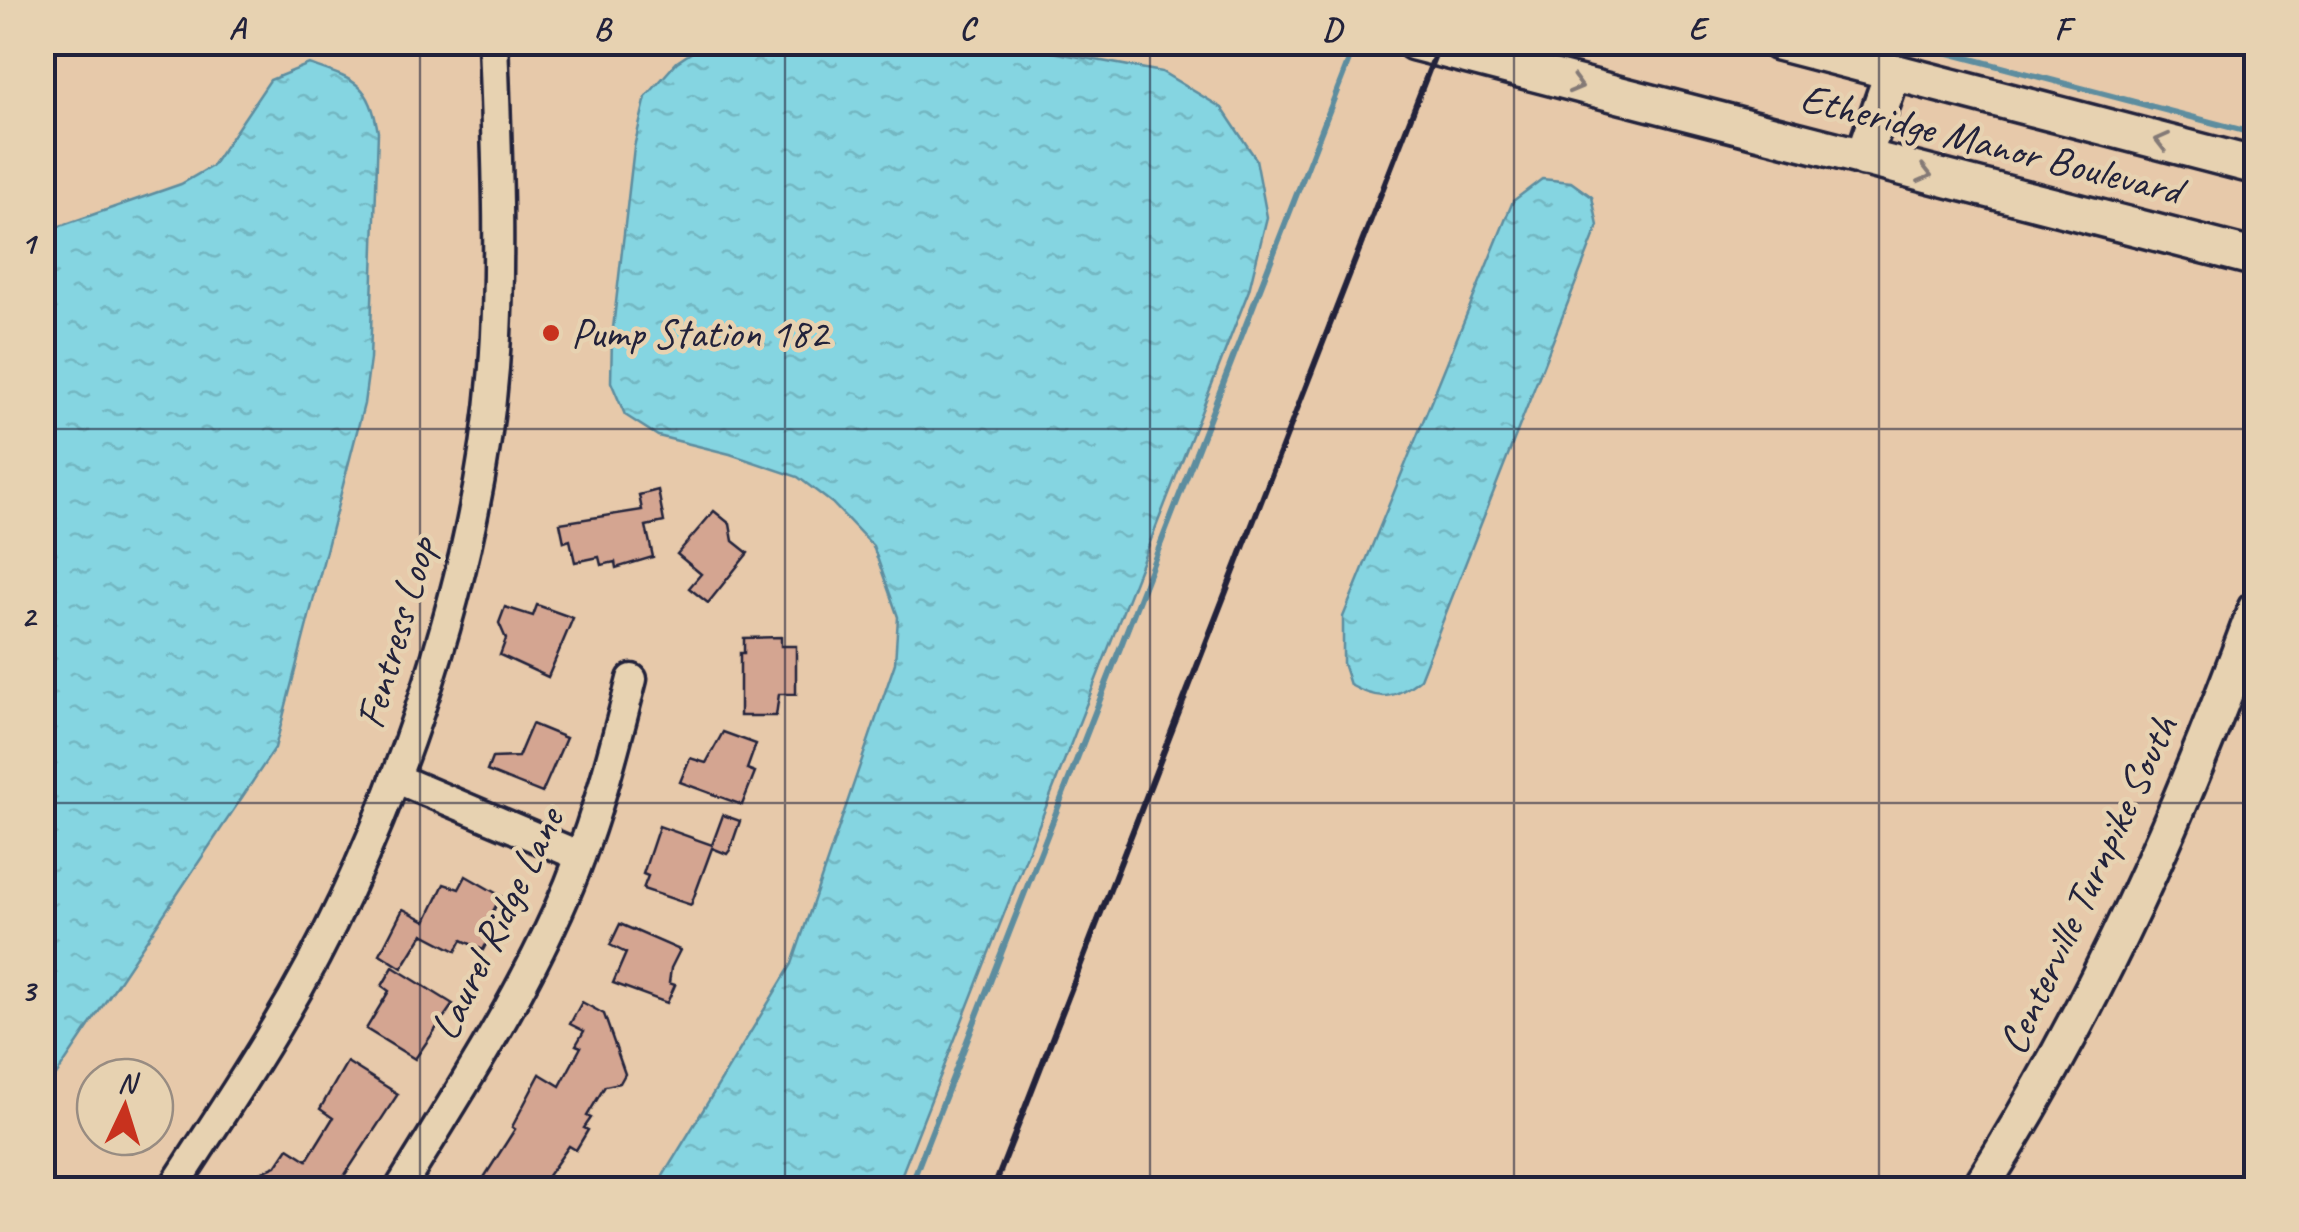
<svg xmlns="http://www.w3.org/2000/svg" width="2299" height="1232" font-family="Caveat,sans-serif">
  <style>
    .water { fill: url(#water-ripples); stroke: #5d8d9f; stroke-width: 2.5 }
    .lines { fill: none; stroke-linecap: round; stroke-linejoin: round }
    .stream { stroke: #5d8d9f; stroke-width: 6 }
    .building { fill: #d4a591; stroke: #22223b; stroke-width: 2.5 }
    .minor-casing { stroke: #22223b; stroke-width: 35 }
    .major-casing { stroke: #22223b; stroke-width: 42 }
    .minor { stroke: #e7d2b1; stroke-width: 28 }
    .major { stroke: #e7d2b1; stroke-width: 35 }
    .rail { stroke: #22223b; stroke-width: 6 }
    .oneway { stroke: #847a76 }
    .grid { fill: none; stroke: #22223b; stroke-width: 2.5; stroke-opacity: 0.55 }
    .poi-dot { fill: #c8321e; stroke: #e7d2b1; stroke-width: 4 }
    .labels { text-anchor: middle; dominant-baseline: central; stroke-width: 9; stroke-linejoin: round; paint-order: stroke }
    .street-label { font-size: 42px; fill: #22223b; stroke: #e7d2b1 }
    .poi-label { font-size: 42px; fill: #22223b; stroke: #e7d2b1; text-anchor: start }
    .neatline { fill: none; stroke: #22223b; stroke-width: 4 }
    .grid-label { font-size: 32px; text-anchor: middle; font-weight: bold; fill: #22223b }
  </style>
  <defs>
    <pattern id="water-ripples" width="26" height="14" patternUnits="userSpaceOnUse" patternTransform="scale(2.5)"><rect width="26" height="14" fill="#85d5e1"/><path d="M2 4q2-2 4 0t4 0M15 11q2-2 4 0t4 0" fill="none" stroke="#73b7c2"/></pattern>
  </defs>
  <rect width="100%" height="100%" fill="#e7c9aa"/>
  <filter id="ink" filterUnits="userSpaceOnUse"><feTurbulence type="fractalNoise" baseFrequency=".01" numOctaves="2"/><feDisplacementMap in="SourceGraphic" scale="20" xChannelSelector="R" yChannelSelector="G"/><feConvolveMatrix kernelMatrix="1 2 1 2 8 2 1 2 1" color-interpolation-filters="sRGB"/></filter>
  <g filter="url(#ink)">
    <g class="water">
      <path d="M706,43H1003L1162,72L1222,108L1256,159L1267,217L1249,290L896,1189H655L792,964L895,663L898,617L873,546L832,503L798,477L730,454L658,436L625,415L611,382L612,337L634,147L646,97L677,62Z"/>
      <path d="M309,64C355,80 369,82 378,132L370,359L364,404L275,748L43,1095V232L181,184L212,166L270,80Z"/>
      <path d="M1542,179L1571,182L1592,197L1598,226L1420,679C1394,700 1379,701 1350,685L1343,663V617L1513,201Z"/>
    </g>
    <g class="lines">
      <g class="stream">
        <path d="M1907,42L2256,134"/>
        <path d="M909,1190L1356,42"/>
      </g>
    </g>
    <g class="building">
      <path d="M658,490L664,522L646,526L653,557L616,568L615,562L601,565L599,557L575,562L570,540L564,542L560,523L642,510L639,495Z"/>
      <path d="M714,511L730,524L733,541L748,553L708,603L689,588L701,574L677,554Z"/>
      <path d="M537,605L573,618L548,677L500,655L506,639L499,623L505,607L533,616Z"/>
      <path d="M781,637V646H796V694H779L776,716H740V653H744V638Z"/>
      <path d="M532,724L566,738L542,793L487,771L492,758L518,757Z"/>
      <path d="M723,732L756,744L747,769L755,772L742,805L680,782L690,758L706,763Z"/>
      <path d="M723,815L740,821L730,850L727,854L712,848L691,905L643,889L648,876L643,874L659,826L712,845Z"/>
      <path d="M466,876L501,896L487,923L495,927L483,950L462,940L456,951L423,934L402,968L380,954L403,909L426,921L444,884L459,889Z"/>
      <path d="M620,924L680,950L671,968L669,983L675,985L667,1003L613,983L626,953L610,945Z"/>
      <path d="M393,967L453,1004L415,1059L366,1029L389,991L382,986Z"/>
      <path d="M582,1002L604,1014L625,1074L620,1083L605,1086L587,1116L591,1118L584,1128L588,1130L576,1150L569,1146L538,1190H476L515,1129L512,1127L540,1074L560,1086L581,1047L576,1045L584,1031L570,1024Z"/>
      <path d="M347,1062L398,1094L335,1190H251L260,1173L276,1166L288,1148L307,1160L333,1118L320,1109Z"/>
    </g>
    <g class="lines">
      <defs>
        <g id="minor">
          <path d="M395,778L580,856"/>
          <path d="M172,1190C206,1137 242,1084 274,1030C386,845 477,583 494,368C502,260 497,150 493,42"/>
          <path d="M399,1190C455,1098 514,1009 558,911C592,836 612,758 632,679"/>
        </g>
        <g id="major">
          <path d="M1414,42L2256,258"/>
          <path d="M1778,42L2256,166"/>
          <path d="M1863,158L1893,72"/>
          <path d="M1979,1190C2095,1007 2182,811 2256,609"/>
        </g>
      </defs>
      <use href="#minor" class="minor-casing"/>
      <use href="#major" class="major-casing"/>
      <use href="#minor" class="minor"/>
      <use href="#major" class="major"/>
      <path class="rail" d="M993,1190L1440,42"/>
    </g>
    <defs><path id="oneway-chevron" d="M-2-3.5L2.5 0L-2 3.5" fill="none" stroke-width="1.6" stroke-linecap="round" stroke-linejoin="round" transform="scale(2.5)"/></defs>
    <g class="oneway">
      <use href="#oneway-chevron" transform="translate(1576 85) rotate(15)"/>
      <use href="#oneway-chevron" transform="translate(2162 141) rotate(-166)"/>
      <use href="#oneway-chevron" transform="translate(1925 174) rotate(14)"/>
    </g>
  </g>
  <path class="grid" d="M420,42V1190M785,42V1190M1150,42V1190M1514,42V1190M1879,42V1190M42,429H2256M42,803H2256"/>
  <circle class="poi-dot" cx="551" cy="333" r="10"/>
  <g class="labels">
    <g class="street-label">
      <text transform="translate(1991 144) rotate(14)">Etheridge Manor Boulevard</text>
      <text transform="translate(396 633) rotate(-74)">Fentress Loop</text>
      <text transform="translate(2088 885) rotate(-65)">Centerville Turnpike South</text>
      <text transform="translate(497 924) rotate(-64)">Laurel Ridge Lane</text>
    </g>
    <g class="poi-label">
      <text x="571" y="333">Pump Station 182</text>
    </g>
  </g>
  <rect width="2299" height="1232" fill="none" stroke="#e7d2b1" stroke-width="110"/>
  <g transform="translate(125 1107) rotate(4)"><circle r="48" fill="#e7d2b1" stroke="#988c82" stroke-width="2.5"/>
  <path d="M0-8L18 38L0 25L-18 38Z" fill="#c8321e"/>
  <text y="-15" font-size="28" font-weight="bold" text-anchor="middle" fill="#22223b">N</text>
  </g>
  <rect x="55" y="55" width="2189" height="1122" class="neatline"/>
  <g class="grid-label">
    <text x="237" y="39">A</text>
    <text x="602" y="39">B</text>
    <text x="967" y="39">C</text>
    <text x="1332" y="39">D</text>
    <text x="1697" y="39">E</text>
    <text x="2062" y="39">F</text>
    <text x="28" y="253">1</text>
    <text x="28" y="627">2</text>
    <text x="28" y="1001">3</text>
  </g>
</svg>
